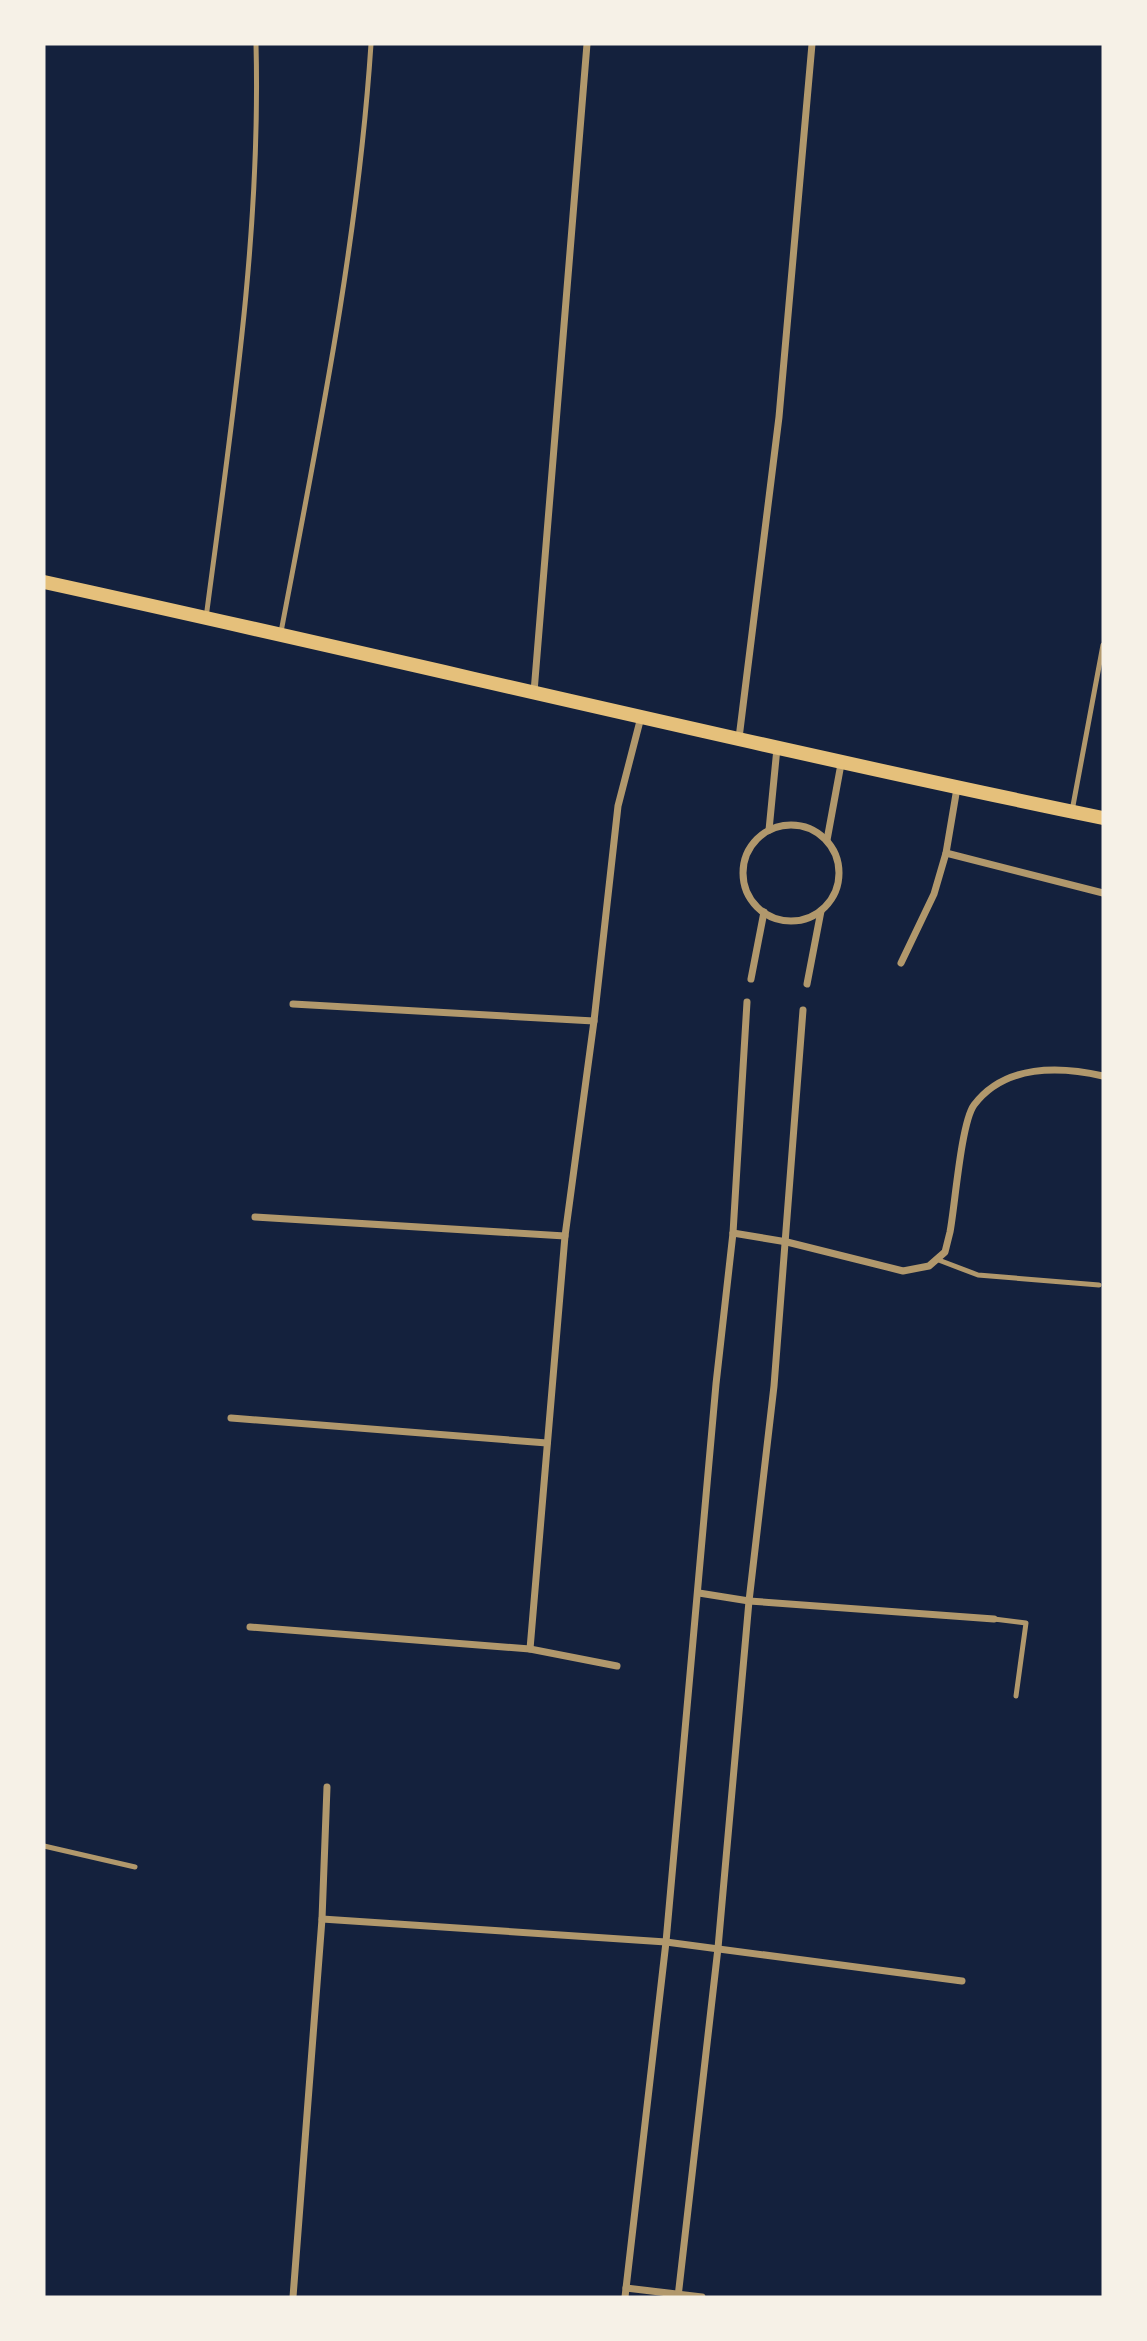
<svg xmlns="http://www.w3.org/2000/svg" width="1147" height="2341" font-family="Spectral,serif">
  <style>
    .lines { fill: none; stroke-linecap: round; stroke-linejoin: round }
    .service { stroke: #b1986c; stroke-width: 5 }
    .minor { stroke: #b1986c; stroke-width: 7 }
    .secondary { stroke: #e5c07b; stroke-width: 14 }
  </style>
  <rect width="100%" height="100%" fill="#14213d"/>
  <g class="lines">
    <g class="service">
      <path d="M206,618C231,427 261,237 256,44"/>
      <path d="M281,632C318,437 358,242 371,44"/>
      <path d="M1072,811L1103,645"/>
      <path d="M936,1259L978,1275L1099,1285"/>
      <path d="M994,1619L1026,1623L1016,1696"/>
      <path d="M44,1846L135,1867"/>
    </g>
    <g class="minor">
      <path d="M534,692L587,44"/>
      <path d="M739,738L779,417L812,44"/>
      <circle cx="791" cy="873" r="48"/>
      <path d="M769,830L777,748"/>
      <path d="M827,840L841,764"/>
      <path d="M946,853L1103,893"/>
      <path d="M901,963L934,894L946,853L957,788"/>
      <path d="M751,979L764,912"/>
      <path d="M807,984L821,911"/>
      <path d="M293,1004L594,1021"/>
      <path d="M255,1217L565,1236"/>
      <path d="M733,1233L787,1242L903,1271L929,1266L945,1252L950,1232C955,1206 961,1123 974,1105C1005,1064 1060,1066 1103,1076"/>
      <path d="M231,1418L547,1443"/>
      <path d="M699,1593L749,1601L994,1619"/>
      <path d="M250,1627L530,1649L617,1666"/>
      <path d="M530,1649L565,1236L594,1021L618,806L641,717"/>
      <path d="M322,1919L666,1942L962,1981"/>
      <path d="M626,2288L702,2297"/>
      <path d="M293,2297L322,1919L327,1787"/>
      <path d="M625,2297L666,1942L716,1384L733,1233L747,1002"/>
      <path d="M678,2297L718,1948L749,1601L774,1386L803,1010"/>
    </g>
    <path class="secondary" d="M44,582C397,659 749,745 1103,818"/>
  </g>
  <rect width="1147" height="2341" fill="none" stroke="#f6f1e7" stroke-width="91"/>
</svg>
